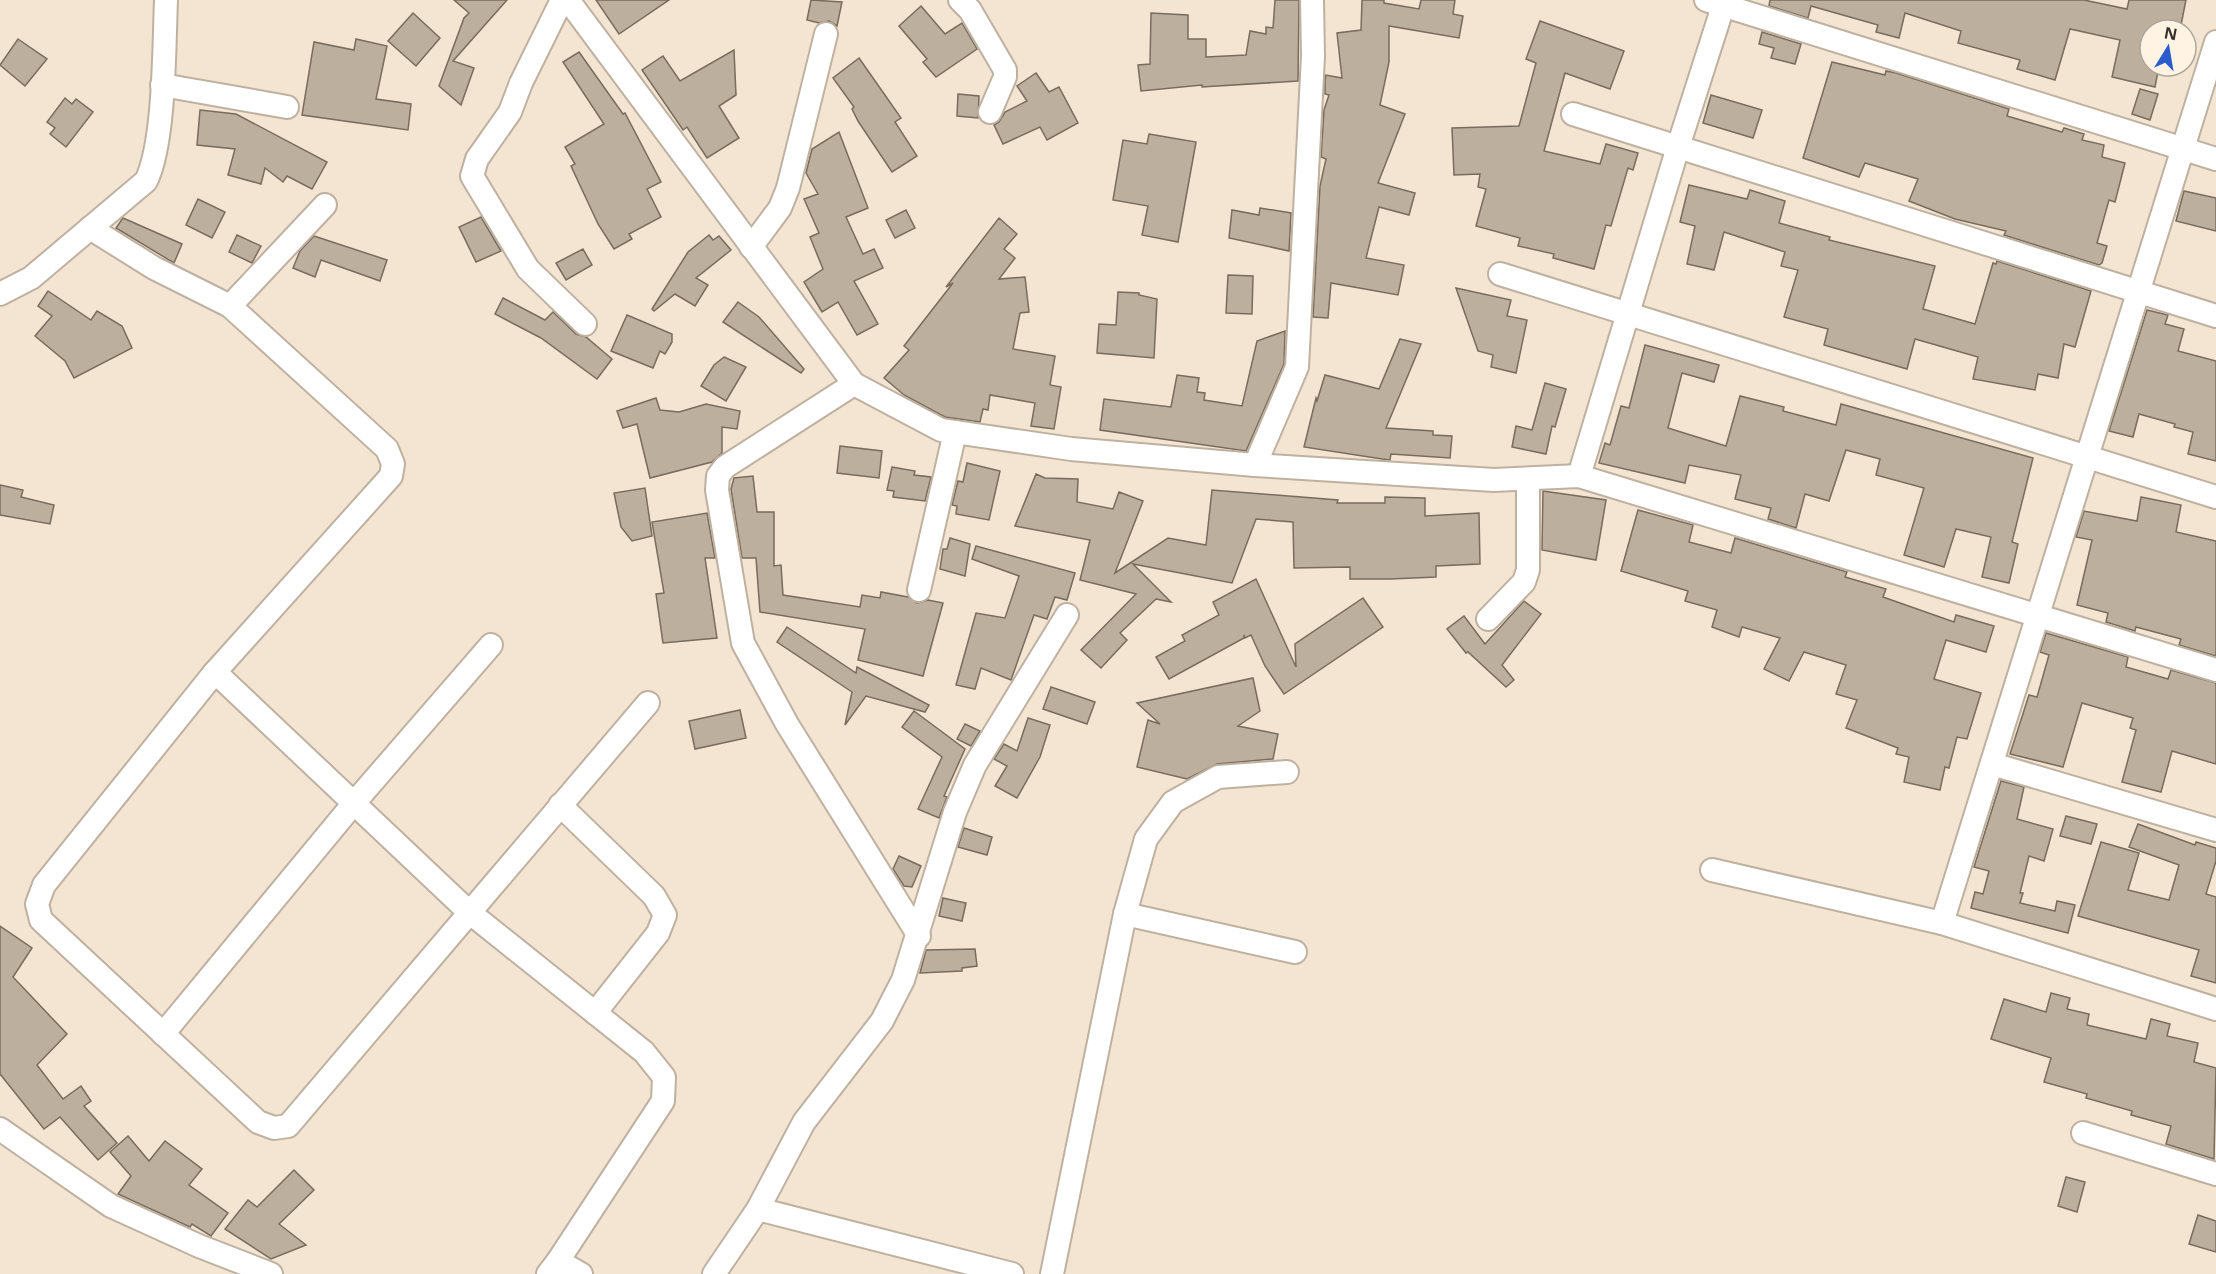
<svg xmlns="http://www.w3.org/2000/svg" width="2216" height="1274" font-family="'Open Sans',sans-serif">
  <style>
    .building { fill: #bdaf9e; stroke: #796c5d; stroke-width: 1.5 }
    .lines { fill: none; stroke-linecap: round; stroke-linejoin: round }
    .minor-casing { stroke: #bfb1a0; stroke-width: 26 }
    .minor { stroke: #fff; stroke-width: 22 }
  </style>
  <rect width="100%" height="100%" fill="#f4e5d3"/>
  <g class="building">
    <path d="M454,0H507L453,61L474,68L461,105L439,86L464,18L469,13Z"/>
    <path d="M596,0H669L619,34Z"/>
    <path d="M811,0L842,2L837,26L829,21L819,23L807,20Z"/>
    <path d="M1275,0H1299L1298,81L1202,87V85L1141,91L1138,65L1150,64L1151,13L1188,15V39H1206V57L1246,55L1250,31L1266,34V27L1273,28Z"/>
    <path d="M1362,0H1384V3L1419,9L1421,0H1455L1453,14L1463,16L1459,38L1389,26V62L1380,105L1405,114L1378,183L1415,193L1409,215L1379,207L1366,258L1404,265L1398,295L1331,283L1328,318L1313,317L1320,186L1326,159L1321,157L1324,110L1329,95L1325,94V80L1326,75L1342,78L1337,33L1361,30Z"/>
    <path d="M1770,0H2084L2127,9L2129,0H2186L2180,30H2150V66H2159L2155,87L2112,77L2120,40L2070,29L2055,80L2017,69L2020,60L1958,43L1961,31L1905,13L1899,38L1876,32L1878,25L1811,6L1808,18L1769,6Z"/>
    <path d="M921,6L945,34L962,23L977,49L936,77L923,62L927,59L899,26Z"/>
    <path d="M413,13L440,38L416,66L388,41Z"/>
    <path d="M1540,21L1624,51L1610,89L1565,73L1544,151L1600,164L1606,144L1638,153L1633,170L1628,168L1611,226L1606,225L1594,269L1553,258L1554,254L1518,246L1520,238L1476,226L1486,189L1478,187L1480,174L1454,175L1452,128L1519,126L1536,63L1526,59Z"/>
    <path d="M1762,32L1801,44L1795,64L1771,58L1774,48L1759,44Z"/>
    <path d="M18,39L47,59L25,86L0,65Z"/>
    <path d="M356,39L387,46L376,99L411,104L408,130L302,115L314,42L354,50Z"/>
    <path d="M734,50L736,95L719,106L739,138L707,158L687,127L683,130L642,70L663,56L680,81Z"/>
    <path d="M579,52L623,114L625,113L661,182L647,189L661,217L629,234L632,239L614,249L598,224L571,166L575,164L565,147L604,124L563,62Z"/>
    <path d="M859,58L901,118L895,122L917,156L892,172L858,121L852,109L854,107L833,78Z"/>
    <path d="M1832,62L1885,75L1886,71L1896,73L2009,109L2007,116L2062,132L2064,128L2084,134L2082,140L2104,145L2102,157L2125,163L2115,202L2109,200L2097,243L2107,246L2102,263L2099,265L2004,235L2006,231L1955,219L1909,201L1918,179L1865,163L1859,177L1803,158Z"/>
    <path d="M1036,73L1049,92L1059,87L1078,123L1047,140L1040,127L1003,144L994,125L999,122L1005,112L1027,101L1017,86Z"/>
    <path d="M2140,89L2158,94L2150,120L2132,114Z"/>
    <path d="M958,94L979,96L978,118L957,116Z"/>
    <path d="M1711,95L1762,110L1753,138L1703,123Z"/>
    <path d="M65,98L72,104L76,99L93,112L66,147L50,134L55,128L47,122Z"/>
    <path d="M200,110L236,114L327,162L312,189L287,176L283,182L265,168L261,184L228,175L235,149L197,145Z"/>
    <path d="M839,132L868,208L846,217L863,254L874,249L883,268L854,281L878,324L857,335L838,302L822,312L804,282L823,269L810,237L819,233L804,199L818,194L806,173L812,149Z"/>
    <path d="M1149,134L1196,142L1178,242L1142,235L1148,206L1113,200L1123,140L1147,144Z"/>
    <path d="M1689,185L1747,199L1750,190L1785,201L1779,223L1830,237L1829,240L1935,266L1923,309L1975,324L1993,263L1996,264L1997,261L2091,291L2075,347L2064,344L2058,378L2038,374L2035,390L1973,379L1978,357L1915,339L1907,369L1824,345L1828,329L1784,317L1798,270L1781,266L1785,252L1724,232L1714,270L1687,264L1695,226L1680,222Z"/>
    <path d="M2184,191L2216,198V231L2176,221Z"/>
    <path d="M198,199L225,212L212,238L186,225Z"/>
    <path d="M1260,208L1291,213L1289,251L1229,238L1232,210L1259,215Z"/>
    <path d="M906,210L915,228L895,238L886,220Z"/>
    <path d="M481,217L501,251L476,262L459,227Z"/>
    <path d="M123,218L182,244L174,263L116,228Z"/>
    <path d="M999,218L1017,234L1004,249L1015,258L999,279L1025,277L1029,312L1020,313L1013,349L1055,356L1050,385L1061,387L1054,429L1031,426L1035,403L990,395L988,410L983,409L980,422L945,417L904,395L884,378L909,350L904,346L953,283L946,287Z"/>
    <path d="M237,235L261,246L252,263L229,252Z"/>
    <path d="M709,235L713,240L719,236L731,250L696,278L708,285L695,306L675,294L654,311L652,309L688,252Z"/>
    <path d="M314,236L387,260L380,281L321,260L315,277L293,268L300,251Z"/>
    <path d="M583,249L592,265L566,280L556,263Z"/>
    <path d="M1228,275L1253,276L1252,314L1226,313Z"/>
    <path d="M1456,288L1511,300L1507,316L1527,320L1516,373L1491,367L1493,355L1478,351Z"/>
    <path d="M48,291L91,320L97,311L122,326L132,348L74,378L65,361L35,336L52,316L38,306Z"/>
    <path d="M1118,292L1139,293V295L1157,299L1154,358L1097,353L1099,324L1116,325Z"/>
    <path d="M503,298L545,320L553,312L576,334L586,337L612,359L597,379L541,338L495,314Z"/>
    <path d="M738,302L759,317L804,369L801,373L723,322Z"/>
    <path d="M2147,310L2168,315L2165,324L2184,329L2178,351L2216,361V461L2188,454L2193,432L2174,427L2175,424L2139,414L2133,437L2109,431Z"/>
    <path d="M627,315L672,334V342L665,354L660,351L653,368L611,351Z"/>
    <path d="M1285,331L1284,364L1246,451L1100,430L1104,399L1171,407L1177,375L1199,378L1197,392L1205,393L1204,400L1242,406L1257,341Z"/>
    <path d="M1400,339L1421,344L1386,428L1433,431V435L1452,436L1450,458L1391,454L1390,460L1382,459L1304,447L1316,398L1317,401L1325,375L1379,389Z"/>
    <path d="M1645,345L1719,365L1714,382L1682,373L1668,428L1726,446L1740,396L1784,407L1783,411L1836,425L1841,404L2033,458L2012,542L2018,544L2009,583L1982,577L1991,537L1956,529L1944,567L1904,555L1924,488L1876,475L1880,459L1846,450L1829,501L1805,494L1796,528L1768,519L1771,508L1735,499L1741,475L1689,465L1685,483L1599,463L1605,443L1610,445L1621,406L1629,408Z"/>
    <path d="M724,357L746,367L726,401L701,386L714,365Z"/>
    <path d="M1545,383L1566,389L1555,427L1552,426L1546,454L1512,447L1516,426L1532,430Z"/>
    <path d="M656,398L660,410L679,412L706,404L740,411L737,429L722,427V453L712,462L650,478L637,424L623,428L617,411Z"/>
    <path d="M840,446L882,451L879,478L837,473Z"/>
    <path d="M967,463L1000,471L989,520L956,514L957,506L952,505L958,481L963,482Z"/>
    <path d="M892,467L915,471L914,475L931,477L925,501L893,497L894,491L887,490Z"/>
    <path d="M1036,474L1045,478L1078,479L1077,502L1113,509L1119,492L1143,501L1115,573L1168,538L1206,545L1212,490L1338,500L1337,503H1385V497L1425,498V516L1479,513L1480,564L1436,566V577L1390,579H1350V567L1294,568L1293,522L1256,519L1232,583L1133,564L1171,602L1156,599L1120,633L1127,640L1101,668L1081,650L1136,594L1080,580L1090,540L1015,526Z"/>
    <path d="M753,476L757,512H774V566L781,565L783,595L860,607L862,595L880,598L881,592L908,597L917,603L928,600L943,603L923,676L858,660L865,629L760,612L756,558H742L731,489L734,478Z"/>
    <path d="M0,485L23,490L21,497L54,505L50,524L0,515Z"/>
    <path d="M645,488L652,536L632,541L621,527L614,493Z"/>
    <path d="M1543,491L1606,500L1596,560L1542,550Z"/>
    <path d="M2141,497L2181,505L2176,532L2216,541V656L2179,645L2181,639L2136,627L2135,631L2106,622L2108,613L2077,605L2092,540L2076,537L2084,511L2137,521Z"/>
    <path d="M1638,510L1693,525L1689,542L1731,553L1735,538L1847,572L1845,577L1886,589L1883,597L1954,622L1956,615L1994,626L1986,652L1946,640L1934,679L1981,693L1967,739L1957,737L1949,768L1945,767L1940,790L1904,782L1909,757L1896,754L1898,748L1846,728L1857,700L1836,694L1846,665L1804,652L1789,681L1764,669L1780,638L1742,627L1739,637L1712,627L1717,610L1685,601L1688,591L1621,571Z"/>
    <path d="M707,513L715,558H705L717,638L663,643L656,594L664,593L652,522Z"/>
    <path d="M950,538L970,544L965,576L940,569L943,549H947Z"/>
    <path d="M976,546L1075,573L1067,600L1055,597L1047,619L1034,615L1011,680L981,668L975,689L956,685L976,613L1005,618L1019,576L972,559Z"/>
    <path d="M1256,579L1296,667L1295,644L1363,598L1383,627L1284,694L1265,666L1251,635L1245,638L1244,635V638L1169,679L1156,657L1185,641L1182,635L1219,615L1213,602Z"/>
    <path d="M1524,601L1541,614L1502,665L1514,680L1506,687L1468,652L1466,653L1447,629L1464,616L1485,644Z"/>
    <path d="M787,627L856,673L857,667L929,705L925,712L866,696L845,725L852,692L777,642Z"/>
    <path d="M2046,633L2128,657L2126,667L2168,679L2171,670L2216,683V764L2172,751L2161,792L2122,782L2136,730L2130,728L2133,718L2082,703L2063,767L2010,754L2029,695L2037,697L2049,655L2040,652Z"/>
    <path d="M1253,678L1260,711L1238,726L1278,734L1273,759L1217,764L1187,779L1137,767L1148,720L1160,724L1137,703Z"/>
    <path d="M1051,687L1095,702L1087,724L1043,709Z"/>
    <path d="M740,710L746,738L695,749L689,721Z"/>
    <path d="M914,711L965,749L944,796L947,797L939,818L918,809L942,757L902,727Z"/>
    <path d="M1028,718L1050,725L1040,757L1017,798L995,786L1007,766L994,759L1004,744L1017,751Z"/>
    <path d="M965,724L980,731L971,746L957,739Z"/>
    <path d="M2001,781L2024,787L2017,819L2053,829L2044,861L2029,856L2020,893H2023L2020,903L2055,911L2057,901L2075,905L2068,933L1971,908L1975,892L1983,894L1989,871L1974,867Z"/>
    <path d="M2066,816L2097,824L2091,844L2060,836Z"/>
    <path d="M2138,824L2195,845L2196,842L2216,848V861L2206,894L2216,897V983L2191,976L2199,950L2078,916L2101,842L2139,853L2128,890L2169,900L2179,865L2129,847Z"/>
    <path d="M964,828L992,837L987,855L958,847Z"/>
    <path d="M899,856L921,866L912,887L904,886L893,869Z"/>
    <path d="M943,898L966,903L962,921L939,916Z"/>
    <path d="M0,926L32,948L13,977L67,1034L37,1065L63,1099L81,1086L91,1101L84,1106L117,1143L98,1160L60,1117L44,1129L0,1074Z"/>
    <path d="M975,949L977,966L962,968V971L920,973L926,950Z"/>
    <path d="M2051,993L2070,998L2067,1009L2089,1014L2087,1025L2146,1039L2151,1019L2170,1024L2167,1036L2198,1043L2194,1062L2216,1068L2214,1159L2166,1144L2171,1126L2131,1115L2132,1111L2086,1098L2087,1094L2044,1082L2051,1058L1991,1039L2004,999L2046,1012Z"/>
    <path d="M128,1136L149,1161L165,1141L202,1169L189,1185L228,1213L211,1236L192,1224L190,1227L118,1194L131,1176L110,1152Z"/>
    <path d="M294,1170L314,1190L279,1224L306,1245L271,1259L225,1229L248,1200L257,1207Z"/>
    <path d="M2066,1177L2085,1182L2077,1212L2058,1206Z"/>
    <path d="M2198,1215L2216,1221V1252L2189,1244Z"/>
  </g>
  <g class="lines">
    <defs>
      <g id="minor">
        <path d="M562,0L521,83L510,112L477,159L472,176L528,269L585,324"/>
        <path d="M568,0L854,384L941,430L1071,449L1255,465L1494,480L1579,476L2216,670"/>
        <path d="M960,0L970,10L1005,70V77L990,112"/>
        <path d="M1706,0L2216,159"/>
        <path d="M162,85L287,107"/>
        <path d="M1573,114L2216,316"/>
        <path d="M90,228L154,268L230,306L387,449L393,464L391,476L215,672L44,885L37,904L41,920L258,1122L274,1128L288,1126L648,703"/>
        <path d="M751,247L780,208L788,188L826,34"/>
        <path d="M1500,274L2216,497"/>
        <path d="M0,294L31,278L146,181C165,143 164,45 166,0"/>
        <path d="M230,306L325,205"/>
        <path d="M854,384L725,467L718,476L717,490L743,643L787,724L919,936"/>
        <path d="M1255,465L1297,367L1313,56L1312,0"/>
        <path d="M1579,476L1678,147L1725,0"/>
        <path d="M919,590L955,432"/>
        <path d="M1488,619L1524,582L1528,570V479"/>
        <path d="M215,672L469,912L644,1052L664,1077L663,1101L558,1261"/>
        <path d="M1992,764L2216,830"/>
        <path d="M560,805L654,896L665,915L658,933L595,1013"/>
        <path d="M1712,870L1942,923L2216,1009"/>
        <path d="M1125,914L1295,952"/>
        <path d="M1942,923L2216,42"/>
        <path d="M163,1034L354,803L491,645"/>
        <path d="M0,1129L111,1206L199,1246L271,1274"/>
        <path d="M2083,1133L2216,1174"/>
        <path d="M758,1209L1012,1274"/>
        <path d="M548,1274L558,1261L581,1274"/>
        <path d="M714,1274L758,1209L804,1122L882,1021L903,980L955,812L975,765L1067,615"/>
        <path d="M1052,1274L1125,914L1146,839L1173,802L1218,777L1287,772"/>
      </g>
    </defs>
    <use href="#minor" class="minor-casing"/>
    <use href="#minor" class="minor"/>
  </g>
  <g transform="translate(2168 48) rotate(11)"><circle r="28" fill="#fff3e4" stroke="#aea599" stroke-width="1.5"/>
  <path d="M0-4.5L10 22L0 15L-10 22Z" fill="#2b5ccb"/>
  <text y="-9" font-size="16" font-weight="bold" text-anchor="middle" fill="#353029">N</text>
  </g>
</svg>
